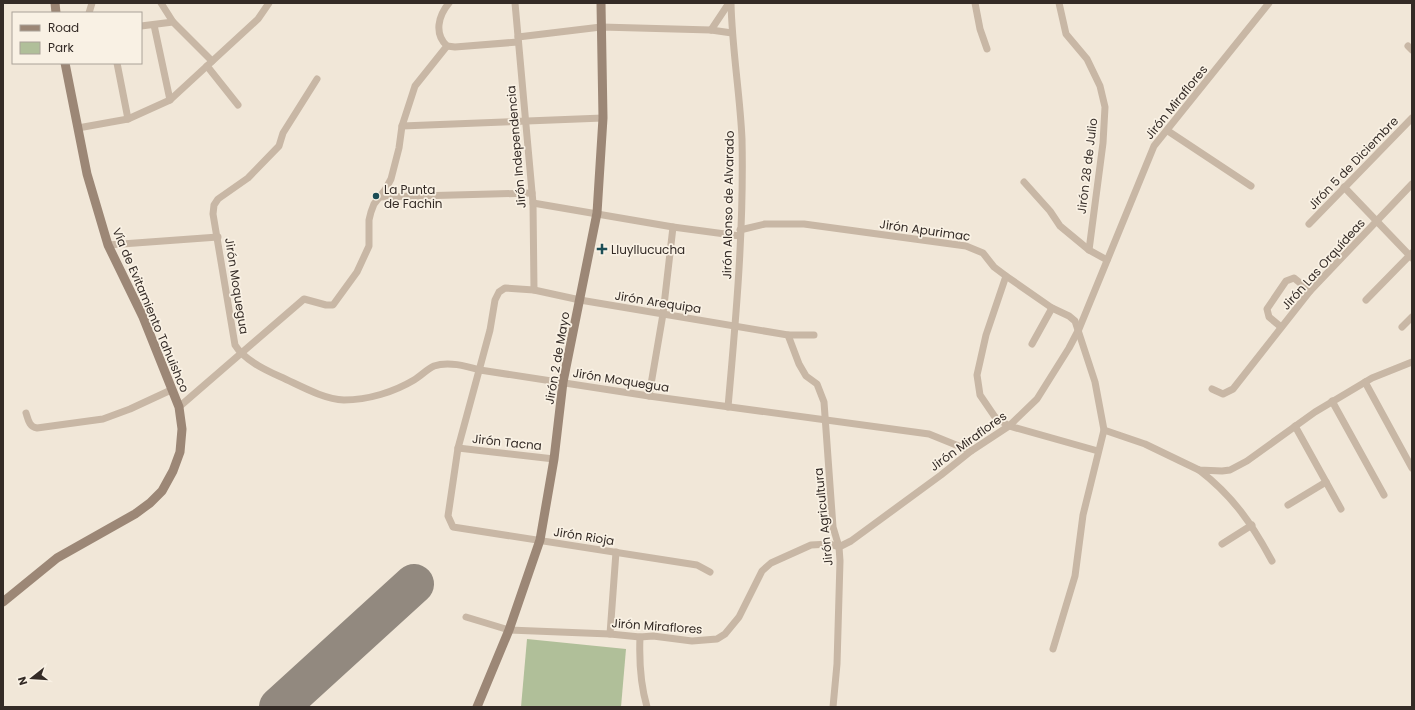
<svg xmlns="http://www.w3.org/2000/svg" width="1415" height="710" font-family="Poppins,sans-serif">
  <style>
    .green { fill: #b0bf99 }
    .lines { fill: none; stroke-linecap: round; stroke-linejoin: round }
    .taxiway { stroke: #92897f; stroke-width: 16 }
    .runway { stroke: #92897f; stroke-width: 40 }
    .minor { stroke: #c8b7a5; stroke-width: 7 }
    .secondary { stroke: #9c8776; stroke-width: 9 }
    .poi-dot { fill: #1c4d55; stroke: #f9f1e4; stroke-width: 1.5 }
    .labels { text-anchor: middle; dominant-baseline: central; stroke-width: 3.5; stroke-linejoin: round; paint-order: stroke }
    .street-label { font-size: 12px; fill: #342b26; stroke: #f9f1e4 }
    .poi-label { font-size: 12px; fill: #342b26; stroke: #f9f1e4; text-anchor: start }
  </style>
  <rect width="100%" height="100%" fill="#f1e7d8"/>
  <path class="green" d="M527,639L626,649L621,707H521Z"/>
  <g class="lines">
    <path class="taxiway" d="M283,703L285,707"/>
    <path class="runway" d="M279,707L414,584"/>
    <g class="minor">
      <path d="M161,3L173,22"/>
      <path d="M515,3L533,203L534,290"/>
      <path d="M975,3L980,29L987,49"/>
      <path d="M1059,3L1066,34L1087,59L1100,86L1105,107L1103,143L1089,250L1107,260"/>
      <path d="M89,13L92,3"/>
      <path d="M154,25L170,100"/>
      <path d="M141,26L173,22L212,61"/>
      <path d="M711,30L729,3"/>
      <path d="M518,37L601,27L711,30L732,33"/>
      <path d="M447,46L455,47L518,42"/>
      <path d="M1408,46L1412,50"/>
      <path d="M117,63L128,119"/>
      <path d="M207,66L238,105"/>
      <path d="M317,79L283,133L279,146L248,178L218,199L214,205L213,214L235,345C244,360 265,370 281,377C301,386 323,399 344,400C368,400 394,392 414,380C421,376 427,369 434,366C448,361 466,366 480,370L649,396L929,434L971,451"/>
      <path d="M402,126L603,118"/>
      <path d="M78,128L128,119L170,100L258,19L269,3"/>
      <path d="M1168,131L1251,186"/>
      <path d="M1024,182L1050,211L1060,226L1089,250"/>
      <path d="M1344,187L1412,258"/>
      <path d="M379,197L532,193"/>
      <path d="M533,203L673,227L740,236"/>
      <path d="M1309,224L1412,118"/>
      <path d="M740,230L765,224H804L966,246L983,253L994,267L1006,276L1052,308L1069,316L1075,321L1095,382L1104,430L1145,444L1199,470L1222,471L1230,470L1247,461L1315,412L1372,378L1412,362"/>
      <path d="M108,245L218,237"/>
      <path d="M1006,276L986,335L977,375L980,395L995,417L1009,426L1098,451"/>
      <path d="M1366,300L1412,253"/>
      <path d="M1281,327L1269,317L1267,309L1286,281L1294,278L1310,291"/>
      <path d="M1402,327L1412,317"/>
      <path d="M788,335L799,364L806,376L817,384L824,402L833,527L839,547L840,561L837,664L833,707"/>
      <path d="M1032,344L1052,308"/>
      <path d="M1365,382L1412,468"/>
      <path d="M1212,389L1223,394L1233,389L1310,291L1412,184"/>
      <path d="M649,396L663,314L673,227"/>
      <path d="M1332,401L1384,495"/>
      <path d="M179,407L304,299L326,305H333L357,272L369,246V220L371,212L374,204L385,190L391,179L399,148L402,126L415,86L447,46C434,34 438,16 449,3"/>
      <path d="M728,407C736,318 744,228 742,139C740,94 732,49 731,3"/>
      <path d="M26,413C28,419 29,427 37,428L103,419L130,409L171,390"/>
      <path d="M1295,426L1341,509"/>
      <path d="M458,448L554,459"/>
      <path d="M1199,470C1233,496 1252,524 1272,561"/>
      <path d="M1288,505L1326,482"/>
      <path d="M1222,544L1252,525"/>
      <path d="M710,572L697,565L453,527L448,516L458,448L490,330L495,300L499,292L505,288L534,290L580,300L788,335H814"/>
      <path d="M466,617L509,630L610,634L640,637L653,636L692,641L717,639L725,634L739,617L762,571L771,563L811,545L830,544L839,547L851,541L941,475L971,451L1009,426L1037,399L1069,348L1079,329L1154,146L1269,3"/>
      <path d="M610,634L616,552"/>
      <path d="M640,637C639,662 640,683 647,707"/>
      <path d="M1053,649L1075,576L1083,515L1104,430"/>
    </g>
    <g class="secondary">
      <path d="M55,3L56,13"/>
      <path d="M3,602L57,558L135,514L150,503L162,491L173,471L180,452L182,429L179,407L143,317L108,245L87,174L65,63"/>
      <path d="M477,707L509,630L540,540L554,459L563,382L597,213L603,118L601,3"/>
    </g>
  </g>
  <g class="poi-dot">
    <circle cx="376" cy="196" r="4"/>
    <path d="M600 243h4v4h4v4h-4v4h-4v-4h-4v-4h4z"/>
  </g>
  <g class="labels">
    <g class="street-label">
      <text transform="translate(1176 102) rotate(-51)">Jirón Miraflores</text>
      <text transform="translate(516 147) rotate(-95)">Jirón Independencia</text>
      <text transform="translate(1353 163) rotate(-46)">Jirón 5 de Diciembre</text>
      <text transform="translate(1087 166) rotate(-83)">Jirón 28 de Julio</text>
      <text transform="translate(728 205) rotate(-89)">Jirón Alonso de Alvarado</text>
      <text transform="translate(925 230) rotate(8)">Jirón Apurimac</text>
      <text transform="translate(1323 264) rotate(-48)">Jirón Las Orquídeas</text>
      <text transform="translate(237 286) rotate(81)">Jirón Moquegua</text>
      <text transform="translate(658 302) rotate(9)">Jirón Arequipa</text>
      <text transform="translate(151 310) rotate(67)">Vía de Evitamiento Tahuishco</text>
      <text transform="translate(557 358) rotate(-80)">Jirón 2 de Mayo</text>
      <text transform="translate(621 380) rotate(9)">Jirón Moquegua</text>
      <text transform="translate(968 441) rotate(-36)">Jirón Miraflores</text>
      <text transform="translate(507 442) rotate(6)">Jirón Tacna</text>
      <text transform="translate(823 517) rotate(-96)">Jirón Agricultura</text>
      <text transform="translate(584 536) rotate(9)">Jirón Rioja</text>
      <text transform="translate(657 626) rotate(4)">Jirón Miraflores</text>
    </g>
    <g class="poi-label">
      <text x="384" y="189">La Punta<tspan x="384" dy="14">de Fachin</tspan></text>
      <text x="611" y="249">Lluyllucucha</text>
    </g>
  </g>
  <rect width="1415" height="710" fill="none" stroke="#342b26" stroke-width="8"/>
  <rect x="12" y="12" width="130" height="52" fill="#f9f1e4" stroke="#aaa298"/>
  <rect x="20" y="25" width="20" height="6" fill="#9c8776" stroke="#aaa298"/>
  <text x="48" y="32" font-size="12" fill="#342b26">Road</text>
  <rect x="20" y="42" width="20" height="12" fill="#b0bf99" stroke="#aaa298"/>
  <text x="48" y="52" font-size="12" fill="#342b26">Park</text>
  <g transform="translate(32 678) rotate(253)" stroke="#f9f1e4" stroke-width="3" paint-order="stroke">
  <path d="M0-3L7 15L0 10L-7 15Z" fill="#342b26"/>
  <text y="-6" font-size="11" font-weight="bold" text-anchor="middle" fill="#342b26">N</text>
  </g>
</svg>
